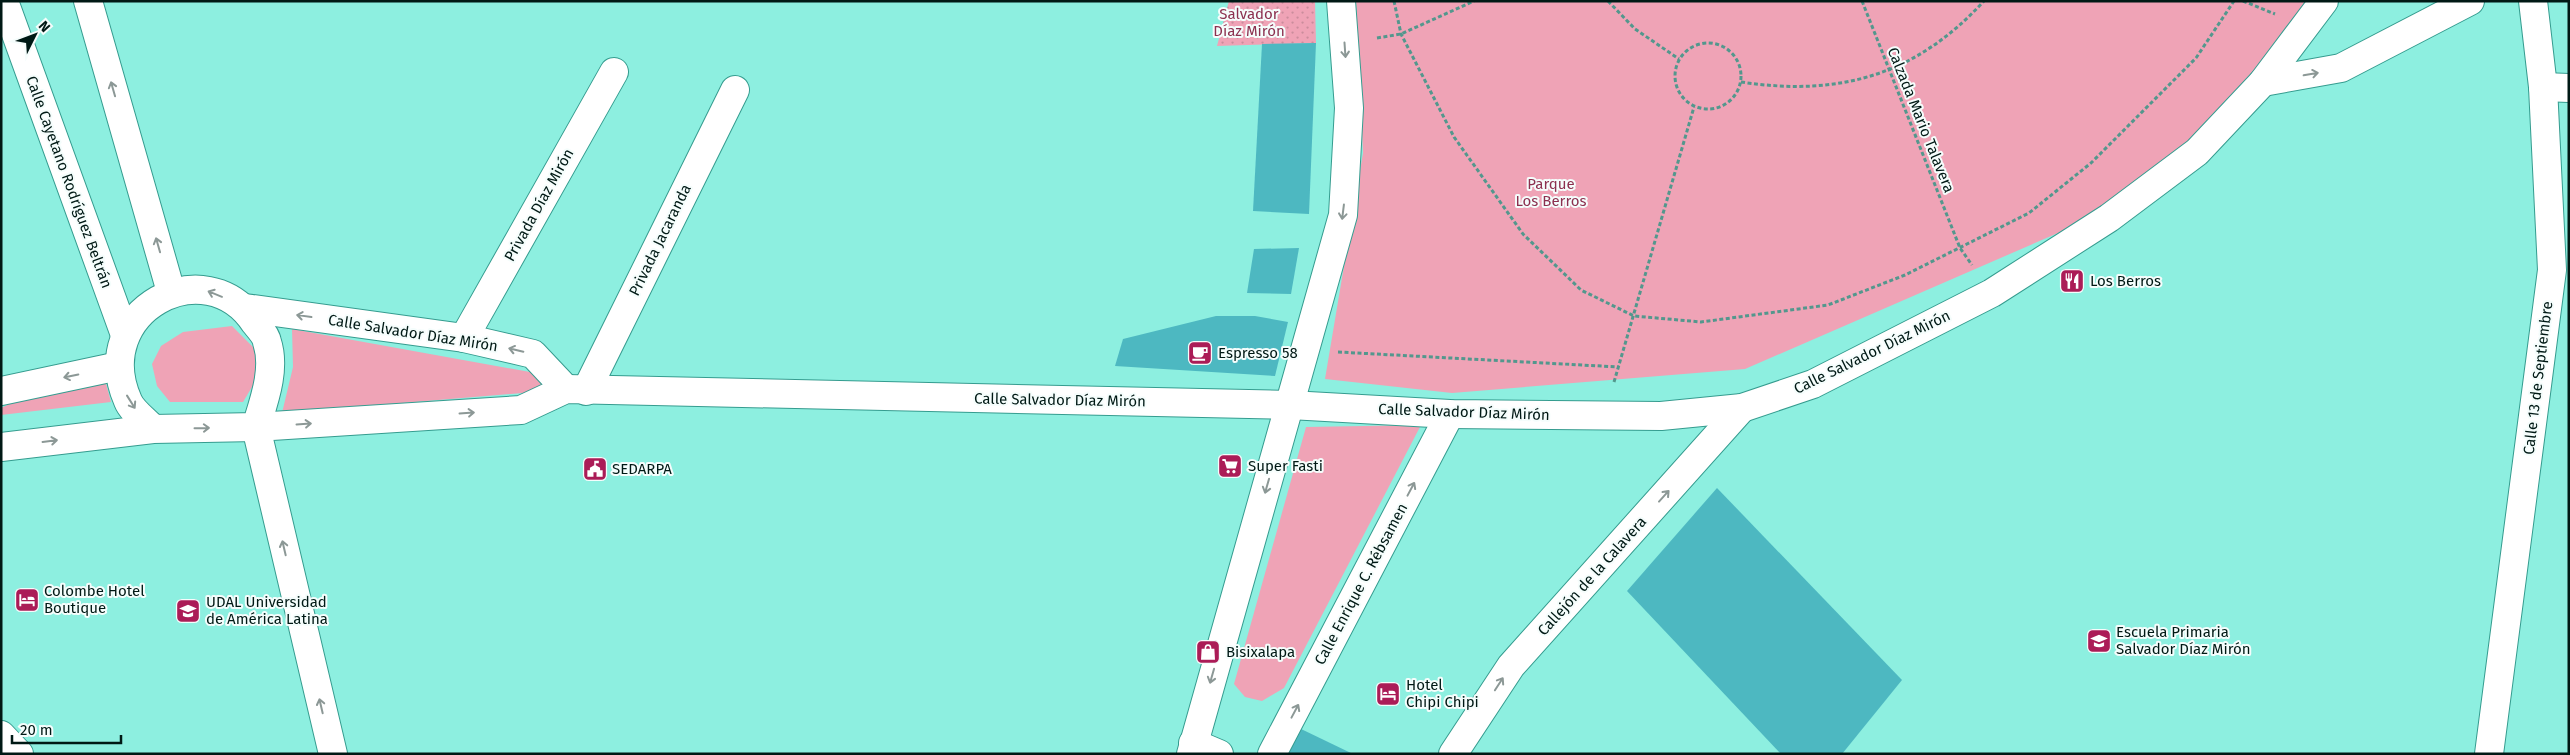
<svg xmlns="http://www.w3.org/2000/svg" width="2570" height="755" font-family="'Fira Sans',sans-serif">
  <style>
    .green { fill: #efa3b6 }
    .garden { fill: url(#garden-dots) }
    .building { fill: #4db8c1 }
    .lines { fill: none; stroke-linecap: round; stroke-linejoin: round }
    .minor-casing { stroke: #359c8f; stroke-width: 30 }
    .secondary-casing { stroke: #359c8f; stroke-width: 30 }
    .path { stroke: #53978d; stroke-width: 3; stroke-dasharray: 4 2.5; stroke-linecap: butt }
    .minor { stroke: #fff; stroke-width: 28 }
    .secondary { stroke: #fff; stroke-width: 28 }
    .oneway { stroke: #8c9896 }
    .labels { text-anchor: middle; dominant-baseline: central; stroke-width: 4; stroke-linejoin: round; paint-order: stroke }
    .park-label { font-size: 15px; fill: #8c304f; stroke: #f5fdfc }
    .street-label { font-size: 15px; fill: #001915; stroke: #f5fdfc }
    .poi-label { font-size: 15px; fill: #001915; stroke: #f5fdfc; text-anchor: start }
  </style>
  <defs>
    <pattern id="garden-dots" width="8" height="8" patternUnits="userSpaceOnUse" patternTransform="scale(1.25)"><rect width="8" height="8" fill="#efa3b6"/><path d="M2 2h.1M6 6h.1" fill="none" stroke="#cb8c9c" stroke-width="1.8" stroke-linecap="round"/></pattern>
  </defs>
  <rect width="100%" height="100%" fill="#8defe0"/>
  <g class="green">
    <path d="M1356,1H2323L2141,197L1745,369L1452,393L1325,379L1363,153Z"/>
    <path d="M232,326L256,350L255,382L243,402H170L157,386L152,364L161,346L183,332Z"/>
    <path d="M292,329L541,374L546,391L282,413L293,367Z"/>
    <path d="M100,362L111,402L1,415V408Z"/>
    <path d="M1421,425L1284,688L1262,701L1245,697L1234,684L1306,427Z"/>
  </g>
  <path class="garden" d="M1229,1H1315L1316,43L1217,46Z"/>
  <g class="building">
    <path d="M1316,43L1309,214L1253,211L1262,44Z"/>
    <path d="M1299,248L1291,294L1247,293L1254,249Z"/>
    <path d="M1216,316H1255L1288,322L1275,376L1115,366L1123,339Z"/>
    <path d="M1717,488L1902,680L1842,754H1781L1627,591Z"/>
    <path d="M1299,728L1353,754H1291L1288,752Z"/>
  </g>
  <g class="lines">
    <defs>
      <g id="minor">
        <path d="M4,1L125,335"/>
        <path d="M88,1L171,292"/>
        <path d="M2263,82L2341,68L2470,1"/>
        <path d="M2543,87L2569,88"/>
        <path d="M245,308L464,338L533,354L566,389"/>
        <path d="M464,338L614,72"/>
        <path d="M1,391L119,366"/>
        <path d="M586,391L735,90"/>
        <path d="M1,447L153,429L256,427C264,401 276,369 267,342C266,335 259,328 255,323C206,248 88,311 128,401C132,411 146,421 153,429"/>
        <path d="M1,735L19,754"/>
        <path d="M333,754L256,427L521,410L566,389L1290,405"/>
        <path d="M2489,754L2552,270L2543,87L2533,1"/>
      </g>
      <g id="secondary">
        <path d="M1290,405L1450,414L1661,416L1742,408L1813,384L1992,293L2109,218L2197,152L2263,82L2324,1"/>
        <path d="M1193,743L1219,754"/>
        <path d="M1191,754L1343,215L1349,108L1341,1"/>
        <path d="M1272,754L1450,414"/>
        <path d="M1453,754L1511,666L1742,408"/>
      </g>
    </defs>
    <use href="#minor" class="minor-casing"/>
    <use href="#secondary" class="secondary-casing"/>
    <g class="path">
      <path d="M1394,1L1401,34L1454,137L1523,234L1581,290L1634,316L1701,322L1828,305L1905,275L2029,213L2091,163L2196,58L2234,1"/>
      <path d="M1608,1L1635,29L1679,59"/>
      <path d="M1862,1L1960,248L1972,265"/>
      <path d="M2243,1L2275,14"/>
      <path d="M1377,38L1401,34L1474,1"/>
      <circle cx="1708" cy="76" r="33"/>
      <path d="M1741,82C1840,97 1916,75 1984,1"/>
      <path d="M1338,352L1619,367"/>
      <path d="M1614,382L1694,107"/>
    </g>
    <use href="#minor" class="minor"/>
    <use href="#secondary" class="secondary"/>
  </g>
  <defs><path id="oneway-shaft" d="M-6 0H5M1.5-3L5.5 0L1.5 3" fill="none" stroke-width="1.6" stroke-linecap="round" stroke-linejoin="round" transform="scale(1.25)"/></defs>
  <g class="oneway">
    <use href="#oneway-shaft" transform="translate(1345 50) rotate(86)"/>
    <use href="#oneway-shaft" transform="translate(2311 74) rotate(-10)"/>
    <use href="#oneway-shaft" transform="translate(113 89) rotate(-106)"/>
    <use href="#oneway-shaft" transform="translate(1343 212) rotate(97)"/>
    <use href="#oneway-shaft" transform="translate(158 245) rotate(-106)"/>
    <use href="#oneway-shaft" transform="translate(215 294) rotate(-158)"/>
    <use href="#oneway-shaft" transform="translate(304 316) rotate(-172)"/>
    <use href="#oneway-shaft" transform="translate(516 350) rotate(-167)"/>
    <use href="#oneway-shaft" transform="translate(71 376) rotate(168)"/>
    <use href="#oneway-shaft" transform="translate(131 402) rotate(58)"/>
    <use href="#oneway-shaft" transform="translate(467 413) rotate(-4)"/>
    <use href="#oneway-shaft" transform="translate(304 424) rotate(-4)"/>
    <use href="#oneway-shaft" transform="translate(202 428) rotate(-1)"/>
    <use href="#oneway-shaft" transform="translate(50 441) rotate(-7)"/>
    <use href="#oneway-shaft" transform="translate(1267 486) rotate(106)"/>
    <use href="#oneway-shaft" transform="translate(1411 489) rotate(-62)"/>
    <use href="#oneway-shaft" transform="translate(1664 496) rotate(-48)"/>
    <use href="#oneway-shaft" transform="translate(284 548) rotate(-103)"/>
    <use href="#oneway-shaft" transform="translate(1212 676) rotate(106)"/>
    <use href="#oneway-shaft" transform="translate(1499 684) rotate(-57)"/>
    <use href="#oneway-shaft" transform="translate(321 706) rotate(-103)"/>
    <use href="#oneway-shaft" transform="translate(1295 711) rotate(-62)"/>
  </g>
  <defs>
    <symbol id="restaurant-square" viewBox="-11 -11 22 22"><rect x="-9" y="-9" width="18" height="18" rx="4" fill="#ab1c57" stroke="#f5fdfc"/><path d="M-5-6h1v4h1v-4h1v4h1v-4h1v5L-1.5 .5V6h-2V.5L-5-1ZM5-6V6H3V1.5H1.5Q1.5-4 5-6Z" fill="#fff"/></symbol>
    <symbol id="cafe-square" viewBox="-11 -11 22 22"><rect x="-9" y="-9" width="18" height="18" rx="4" fill="#ab1c57" stroke="#f5fdfc"/><path d="M-5.5-4.5H6V0H3Q3 3.5 0 3.5H-2.5Q-5.5 3.5-5.5 0ZM3-3.2v2h1.7v-2ZM-6 4.5H4V6H-6Z" fill="#fff"/></symbol>
    <symbol id="supermarket-square" viewBox="-11 -11 22 22"><rect x="-9" y="-9" width="18" height="18" rx="4" fill="#ab1c57" stroke="#f5fdfc"/><path d="M-6-5.5h2.5l.6 2H6L4.5 2H-2.5L-4.4-4H-6ZM-1.5 3.2a1.3 1.3 0 1 0 .1 0ZM3 3.2a1.3 1.3 0 1 0 .1 0Z" fill="#fff"/></symbol>
    <symbol id="civic-square" viewBox="-11 -11 22 22"><rect x="-9" y="-9" width="18" height="18" rx="4" fill="#ab1c57" stroke="#f5fdfc"/><path d="M-.6-6.5H3V-4.5H.6V-3L4-1V1h2V6H-6V1h2V-1L-.6-3ZM-1.2 2.5V6h2.4V2.5Z" fill="#fff"/></symbol>
    <symbol id="hotel-square" viewBox="-11 -11 22 22"><rect x="-9" y="-9" width="18" height="18" rx="4" fill="#ab1c57" stroke="#f5fdfc"/><path d="M-6-4.5h1.5V1H6V5H4.5V3h-9V5H-6ZM-4 0a1.8 1.8 0 1 1 3.6 0ZM.5 0V-2.5h3Q6-2.5 6 0Z" fill="#fff"/></symbol>
    <symbol id="university-square" viewBox="-11 -11 22 22"><rect x="-9" y="-9" width="18" height="18" rx="4" fill="#ab1c57" stroke="#f5fdfc"/><path d="M0-5L7-2L0 1L-7-2ZM-4 1L0 2.5L4 1V4Q0 6-4 4Z" fill="#fff"/></symbol>
    <symbol id="school-square" viewBox="-11 -11 22 22"><rect x="-9" y="-9" width="18" height="18" rx="4" fill="#ab1c57" stroke="#f5fdfc"/><path d="M0-5L7-2L0 1L-7-2ZM-4 1L0 2.5L4 1V4Q0 6-4 4Z" fill="#fff"/></symbol>
    <symbol id="shop-square" viewBox="-11 -11 22 22"><rect x="-9" y="-9" width="18" height="18" rx="4" fill="#ab1c57" stroke="#f5fdfc"/><path d="M-5-2.5h2.3a2.7 3.5 0 0 1 5.4 0H5L5.5 6h-11ZM-1.5-2.5h3a1.5 2.3 0 0 0-3 0Z" fill="#fff"/></symbol>
  </defs>
  <g fill-rule="evenodd">
    <use href="#restaurant-square" x="2058" y="267" width="28" height="28"/>
    <use href="#cafe-square" x="1186" y="339" width="28" height="28"/>
    <use href="#supermarket-square" x="1216" y="452" width="28" height="28"/>
    <use href="#civic-square" x="581" y="455" width="28" height="28"/>
    <use href="#hotel-square" x="13" y="586" width="28" height="28"/>
    <use href="#university-square" x="174" y="597" width="28" height="28"/>
    <use href="#school-square" x="2085" y="627" width="28" height="28"/>
    <use href="#shop-square" x="1194" y="638" width="28" height="28"/>
    <use href="#hotel-square" x="1374" y="680" width="28" height="28"/>
  </g>
  <g class="labels">
    <g class="park-label">
      <text x="1249" y="14">Salvador<tspan x="1249" dy="17">Díaz Mirón</tspan></text>
      <text x="1551" y="184">Parque<tspan x="1551" dy="17">Los Berros</tspan></text>
    </g>
    <g class="street-label">
      <text transform="translate(1921 120) rotate(68)">Calzada Mario Talavera</text>
      <text transform="translate(69 182) rotate(70)">Calle Cayetano Rodríguez Beltrán</text>
      <text transform="translate(539 205) rotate(-61)">Privada Díaz Mirón</text>
      <text transform="translate(660 240) rotate(-64)">Privada Jacaranda</text>
      <text transform="translate(413 333) rotate(9)">Calle Salvador Díaz Mirón</text>
      <text transform="translate(1872 352) rotate(-26)">Calle Salvador Díaz Mirón</text>
      <text transform="translate(2538 378) rotate(-83)">Calle 13 de Septiembre</text>
      <text transform="translate(1060 400) rotate(1)">Calle Salvador Díaz Mirón</text>
      <text transform="translate(1464 412) rotate(2)">Calle Salvador Díaz Mirón</text>
      <text transform="translate(1592 576) rotate(-48)">Callejón de la Calavera</text>
      <text transform="translate(1361 584) rotate(-62)">Calle Enrique C. Rébsamen</text>
    </g>
    <g class="poi-label">
      <text x="2090" y="281">Los Berros</text>
      <text x="1218" y="353">Espresso 58</text>
      <text x="1248" y="466">Super Fasti</text>
      <text x="612" y="469">SEDARPA</text>
      <text x="44" y="591">Colombe Hotel<tspan x="44" dy="17">Boutique</tspan></text>
      <text x="206" y="602">UDAL Universidad<tspan x="206" dy="17">de América Latina</tspan></text>
      <text x="2116" y="632">Escuela Primaria<tspan x="2116" dy="17">Salvador Díaz Mirón</tspan></text>
      <text x="1226" y="652">Bisixalapa</text>
      <text x="1406" y="685">Hotel<tspan x="1406" dy="17">Chipi Chipi</tspan></text>
    </g>
  </g>
  <rect width="2570" height="755" fill="none" stroke="#001915" stroke-width="5"/>
  <g transform="translate(35 35) rotate(48)" stroke="#f5fdfc" stroke-width="4" paint-order="stroke">
  <path d="M0-4L9 19L0 12L-9 19Z" fill="#001915"/>
  <text y="-8" font-size="14" font-weight="bold" text-anchor="middle" fill="#001915">N</text>
  </g>
  <path d="M12 735v8h109v-8" fill="none" stroke="#001915" stroke-width="2.5"/>
  <text x="20" y="735" font-size="15" fill="#001915" stroke="#f5fdfc" stroke-width="4" paint-order="stroke">20 m</text>
</svg>
